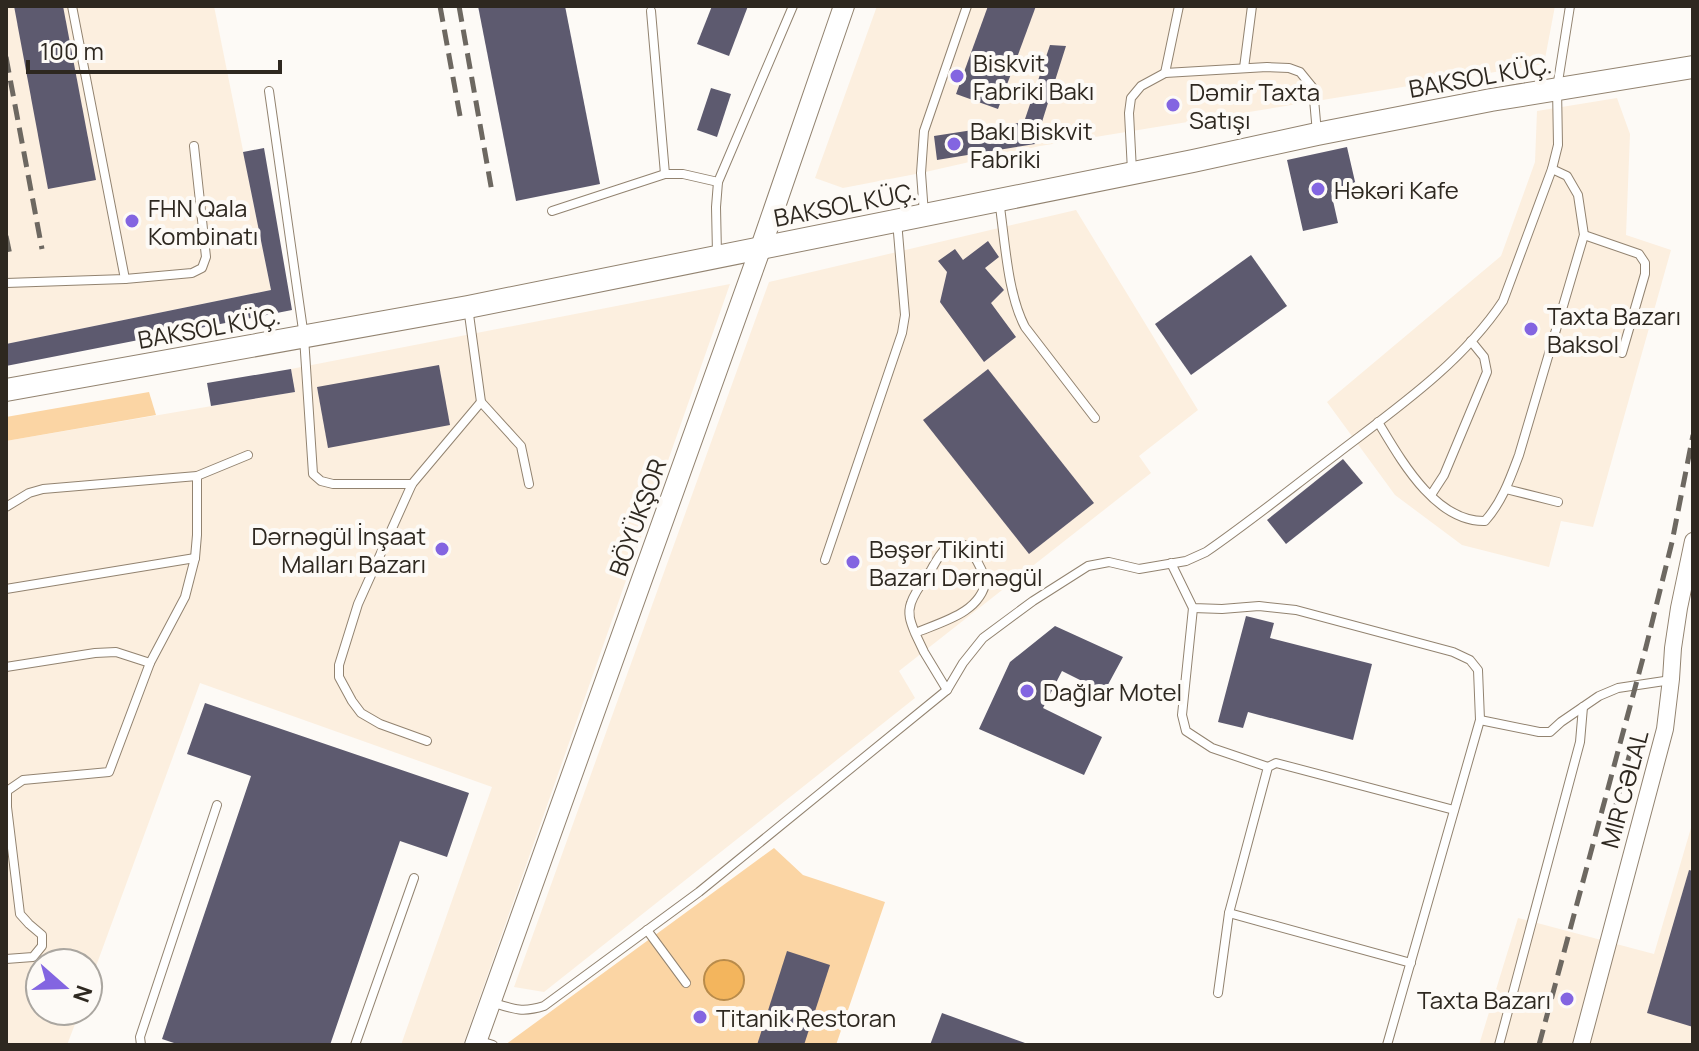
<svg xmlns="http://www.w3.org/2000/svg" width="1699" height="1051" font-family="Manrope,sans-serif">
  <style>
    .built { fill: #fcefdf }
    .green { fill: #fbd5a4 }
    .water { fill: #f3b55d; stroke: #b88b4b; stroke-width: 2 }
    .building { fill: #5d5a6f }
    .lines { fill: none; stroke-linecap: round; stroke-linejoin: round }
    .service-casing { stroke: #928370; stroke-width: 10 }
    .minor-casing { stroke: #928370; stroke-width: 18 }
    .tertiary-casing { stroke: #928370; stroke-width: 22 }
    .secondary-casing { stroke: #928370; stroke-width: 24 }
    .service { stroke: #fff; stroke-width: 8 }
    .minor { stroke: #fff; stroke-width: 16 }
    .tertiary { stroke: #fff; stroke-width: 20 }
    .secondary { stroke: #fff; stroke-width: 22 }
    .rail { stroke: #6d6861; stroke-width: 5; stroke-dasharray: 16 8; stroke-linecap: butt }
    .poi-dot { fill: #8365e1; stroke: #fdfaf6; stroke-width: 3 }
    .labels { text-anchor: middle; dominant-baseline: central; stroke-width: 8; stroke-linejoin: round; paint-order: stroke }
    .poi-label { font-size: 24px; fill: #2e2820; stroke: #fdfaf6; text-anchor: start }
    .street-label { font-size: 24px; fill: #2e2820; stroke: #fdfaf6 }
  </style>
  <rect width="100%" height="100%" fill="#fdfaf6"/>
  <g class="built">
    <path d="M6,6H214L271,290L6,344Z"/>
    <path d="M877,6H1555L1544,64L1040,146L921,173L843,188L815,178Z"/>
    <path d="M1617,98L1630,134L1626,235L1671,250L1593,527L1561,521L1549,567L1462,545L1395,495L1327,402L1501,256L1535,162L1537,111Z"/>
    <path d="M1076,210L1198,410L1139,456L1151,473L899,671L915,698L544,992L514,987L769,282Z"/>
    <path d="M730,284L463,1045H401L492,787L200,683L88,988V963H40V1011H80L67,1045H6V441L294,392L291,369Z"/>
    <path d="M1693,821V1045H1479L1518,918L1654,954Z"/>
  </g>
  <g class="green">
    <path d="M149,392L156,415L6,441V417Z"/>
    <path d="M774,848L803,875L885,902L836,1045H505Z"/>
  </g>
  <circle class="water" cx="724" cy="980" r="20"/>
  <g class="building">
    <path d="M14,6H63L96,180L48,189Z"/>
    <path d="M478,6H565L600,184L516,201Z"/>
    <path d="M712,6H748L729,56L697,44Z"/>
    <path d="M988,6H1036L998,109L956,94Z"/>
    <path d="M1050,45L1066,46L1035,144L937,160L934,136L1031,121L1025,119Z"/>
    <path d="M711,88L731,94L717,137L697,130Z"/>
    <path d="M1347,147L1356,186L1331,192L1338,223L1303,231L1287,160Z"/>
    <path d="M264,148L292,310L6,366V344L271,290L243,152Z"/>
    <path d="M988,241L999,257L985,268L1004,290L991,303L1016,337L984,362L940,302L947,272L938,261L955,249L963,260Z"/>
    <path d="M1251,255L1287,306L1191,375L1155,324Z"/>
    <path d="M439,365L450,425L328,448L317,387Z"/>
    <path d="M291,369L295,392L211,406L207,383Z"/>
    <path d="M988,369L1094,503L1029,554L923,420Z"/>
    <path d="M1343,459L1363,483L1286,544L1267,520Z"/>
    <path d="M1246,616L1274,623L1270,638L1372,664L1353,740L1248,712L1243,728L1218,722Z"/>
    <path d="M1055,626L1123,657L1104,692L1062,671L1043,708L1102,737L1084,775L979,729L1010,662Z"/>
    <path d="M205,703L469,793L447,857L400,841L330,1045H180L162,1039L251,776L187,754Z"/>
    <path d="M1689,870L1693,871V1027L1647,1013Z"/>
    <path d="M787,951L830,965L804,1045H757Z"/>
    <path d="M942,1013L1025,1043V1045H930Z"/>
  </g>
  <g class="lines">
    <defs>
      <g id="service">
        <path d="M72,6L125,279"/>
        <path d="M651,11L665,174"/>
        <path d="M1244,68L1252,6"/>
        <path d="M1165,73L1179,6"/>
        <path d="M269,91L304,337L313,474L321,481L333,484H412"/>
        <path d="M1132,171L1129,113L1131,98L1141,86L1165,73L1267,67L1289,68L1300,72L1313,88L1317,133"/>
        <path d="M999,200C1005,239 1007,293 1025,327L1095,418"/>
        <path d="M552,211L665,174H683L718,182"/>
        <path d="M924,214L921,173L924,131L967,6"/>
        <path d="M1584,235L1639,254L1645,263V274L1622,353"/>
        <path d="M717,254L716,207L718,182L793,6"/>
        <path d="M6,283L125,279L192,273L202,268L206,257L194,146"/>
        <path d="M468,307L481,402"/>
        <path d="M1378,422C1401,460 1435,522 1485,521C1502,502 1510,479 1519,455L1584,235L1578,195L1567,176L1552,169"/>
        <path d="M1506,489L1558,502"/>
        <path d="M1431,495L1444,475L1487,372L1484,357L1471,341"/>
        <path d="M6,507L29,493L43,489L197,476L248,455"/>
        <path d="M825,560L902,333L905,315L897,221"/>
        <path d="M1171,563L1193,608L1222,609L1259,606L1296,610L1453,652L1470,660L1478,670L1480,720"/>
        <path d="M6,589L195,558"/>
        <path d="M1193,608L1182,715L1186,731L1212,748L1268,767"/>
        <path d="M915,633C911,623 907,614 911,603C915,591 924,580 931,570C935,563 939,555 945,549C965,528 980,566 986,580C981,613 941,622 915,633L924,652L947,690"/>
        <path d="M6,667L95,653L116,652L150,663"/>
        <path d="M427,741L380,724L361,713L352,701L339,677V665L358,604L412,484L481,402L521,446L529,484"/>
        <path d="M1229,913L1411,963"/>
        <path d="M647,930L686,983"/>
        <path d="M6,959L33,957L42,946V935L29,924L20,914L7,807V791L23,780L109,772L150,663L185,597L195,558L197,535V476"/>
        <path d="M1218,993L1229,913L1268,767L1276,763L1454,810"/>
        <path d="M491,1002C513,1009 522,1013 544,1006L699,892L947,690L963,663L983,638L1033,601L1088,566L1109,562L1139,569L1186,561L1206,552C1251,521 1294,486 1338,453C1397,408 1462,363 1503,301L1552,169L1558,145L1557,88L1570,6"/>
        <path d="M477,1040L493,1045"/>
        <path d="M141,1045L140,1037L217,805"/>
        <path d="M355,1045L414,878"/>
        <path d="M1387,1045L1480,720L1539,732H1550L1561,722L1599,696L1618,688L1671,680"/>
        <path d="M1499,1045L1580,742L1583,707"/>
      </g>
      <path id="minor" d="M1581,1045L1665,729L1671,679L1673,648L1679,608L1693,541"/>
      <path id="tertiary" d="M475,1045L761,247L844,6"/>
      <path id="secondary" d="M6,390L468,307L1193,161L1317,134L1491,100L1693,67"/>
    </defs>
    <use href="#service" class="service-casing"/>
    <use href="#minor" class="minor-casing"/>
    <use href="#tertiary" class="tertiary-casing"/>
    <use href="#secondary" class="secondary-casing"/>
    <use href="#service" class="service"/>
    <use href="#minor" class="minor"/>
    <use href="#tertiary" class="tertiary"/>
    <use href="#secondary" class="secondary"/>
    <g class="rail">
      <path d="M440,6L460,116"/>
      <path d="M459,6L492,192"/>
      <path d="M6,57L42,249"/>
      <path d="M6,236L10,255"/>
      <path d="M1613,816L1634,738"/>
      <path d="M1539,1045L1646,647L1672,542L1693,435"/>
    </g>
  </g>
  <g class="poi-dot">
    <circle cx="957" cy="76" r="8"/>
    <circle cx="1173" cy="105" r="8"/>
    <circle cx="954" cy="144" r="8"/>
    <circle cx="1318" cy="189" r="8"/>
    <circle cx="132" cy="221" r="8"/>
    <circle cx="1531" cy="329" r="8"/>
    <circle cx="442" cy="549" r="8"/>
    <circle cx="853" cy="562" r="8"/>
    <circle cx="1027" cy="691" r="8"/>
    <circle cx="1567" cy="999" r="8"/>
    <circle cx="700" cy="1017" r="8"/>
  </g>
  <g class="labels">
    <g class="poi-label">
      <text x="973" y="62">Biskvit<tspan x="973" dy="28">Fabriki Bakı</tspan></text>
      <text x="1189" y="91">Dəmir Taxta<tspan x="1189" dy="28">Satışı</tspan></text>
      <text x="970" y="130">Bakı Biskvit<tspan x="970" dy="28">Fabriki</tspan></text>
      <text x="1334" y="189">Həkəri Kafe</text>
      <text x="148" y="207">FHN Qala<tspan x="148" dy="28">Kombinatı</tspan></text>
      <text x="1547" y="315">Taxta Bazarı<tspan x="1547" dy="28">Baksol</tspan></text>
      <text x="426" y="535" text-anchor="end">Dərnəgül İnşaat<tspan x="426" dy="28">Malları Bazarı</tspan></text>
      <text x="869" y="548">Bəşər Tikinti<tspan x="869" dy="28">Bazarı Dərnəgül</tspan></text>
      <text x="1043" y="691">Dağlar Motel</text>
      <text x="1551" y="999" text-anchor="end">Taxta Bazarı</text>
      <text x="716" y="1017">Titanik Restoran</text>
    </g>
    <g class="street-label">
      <text transform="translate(1480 76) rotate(-10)">BAKSOL KÜÇ.</text>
      <text transform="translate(845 204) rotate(-11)">BAKSOL KÜÇ.</text>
      <text transform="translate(209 327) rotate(-10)">BAKSOL KÜÇ.</text>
      <text transform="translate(637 517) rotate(-70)">BÖYÜKŞOR</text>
      <text transform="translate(1624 789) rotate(-75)">MIR CƏLAL</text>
    </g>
  </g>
  <rect width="1699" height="1051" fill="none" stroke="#2e2820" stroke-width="16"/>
  <g transform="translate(64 987) rotate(110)"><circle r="38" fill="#fdfaf6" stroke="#aaa6a0" stroke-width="2"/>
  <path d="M0-6L14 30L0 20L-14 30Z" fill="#8365e1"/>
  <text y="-12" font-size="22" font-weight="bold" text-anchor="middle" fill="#2e2820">N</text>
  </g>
  <path d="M28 60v12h252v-12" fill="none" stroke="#2e2820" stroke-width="4"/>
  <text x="40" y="60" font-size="24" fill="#2e2820" stroke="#fdfaf6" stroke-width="6" paint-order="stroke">100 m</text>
</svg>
